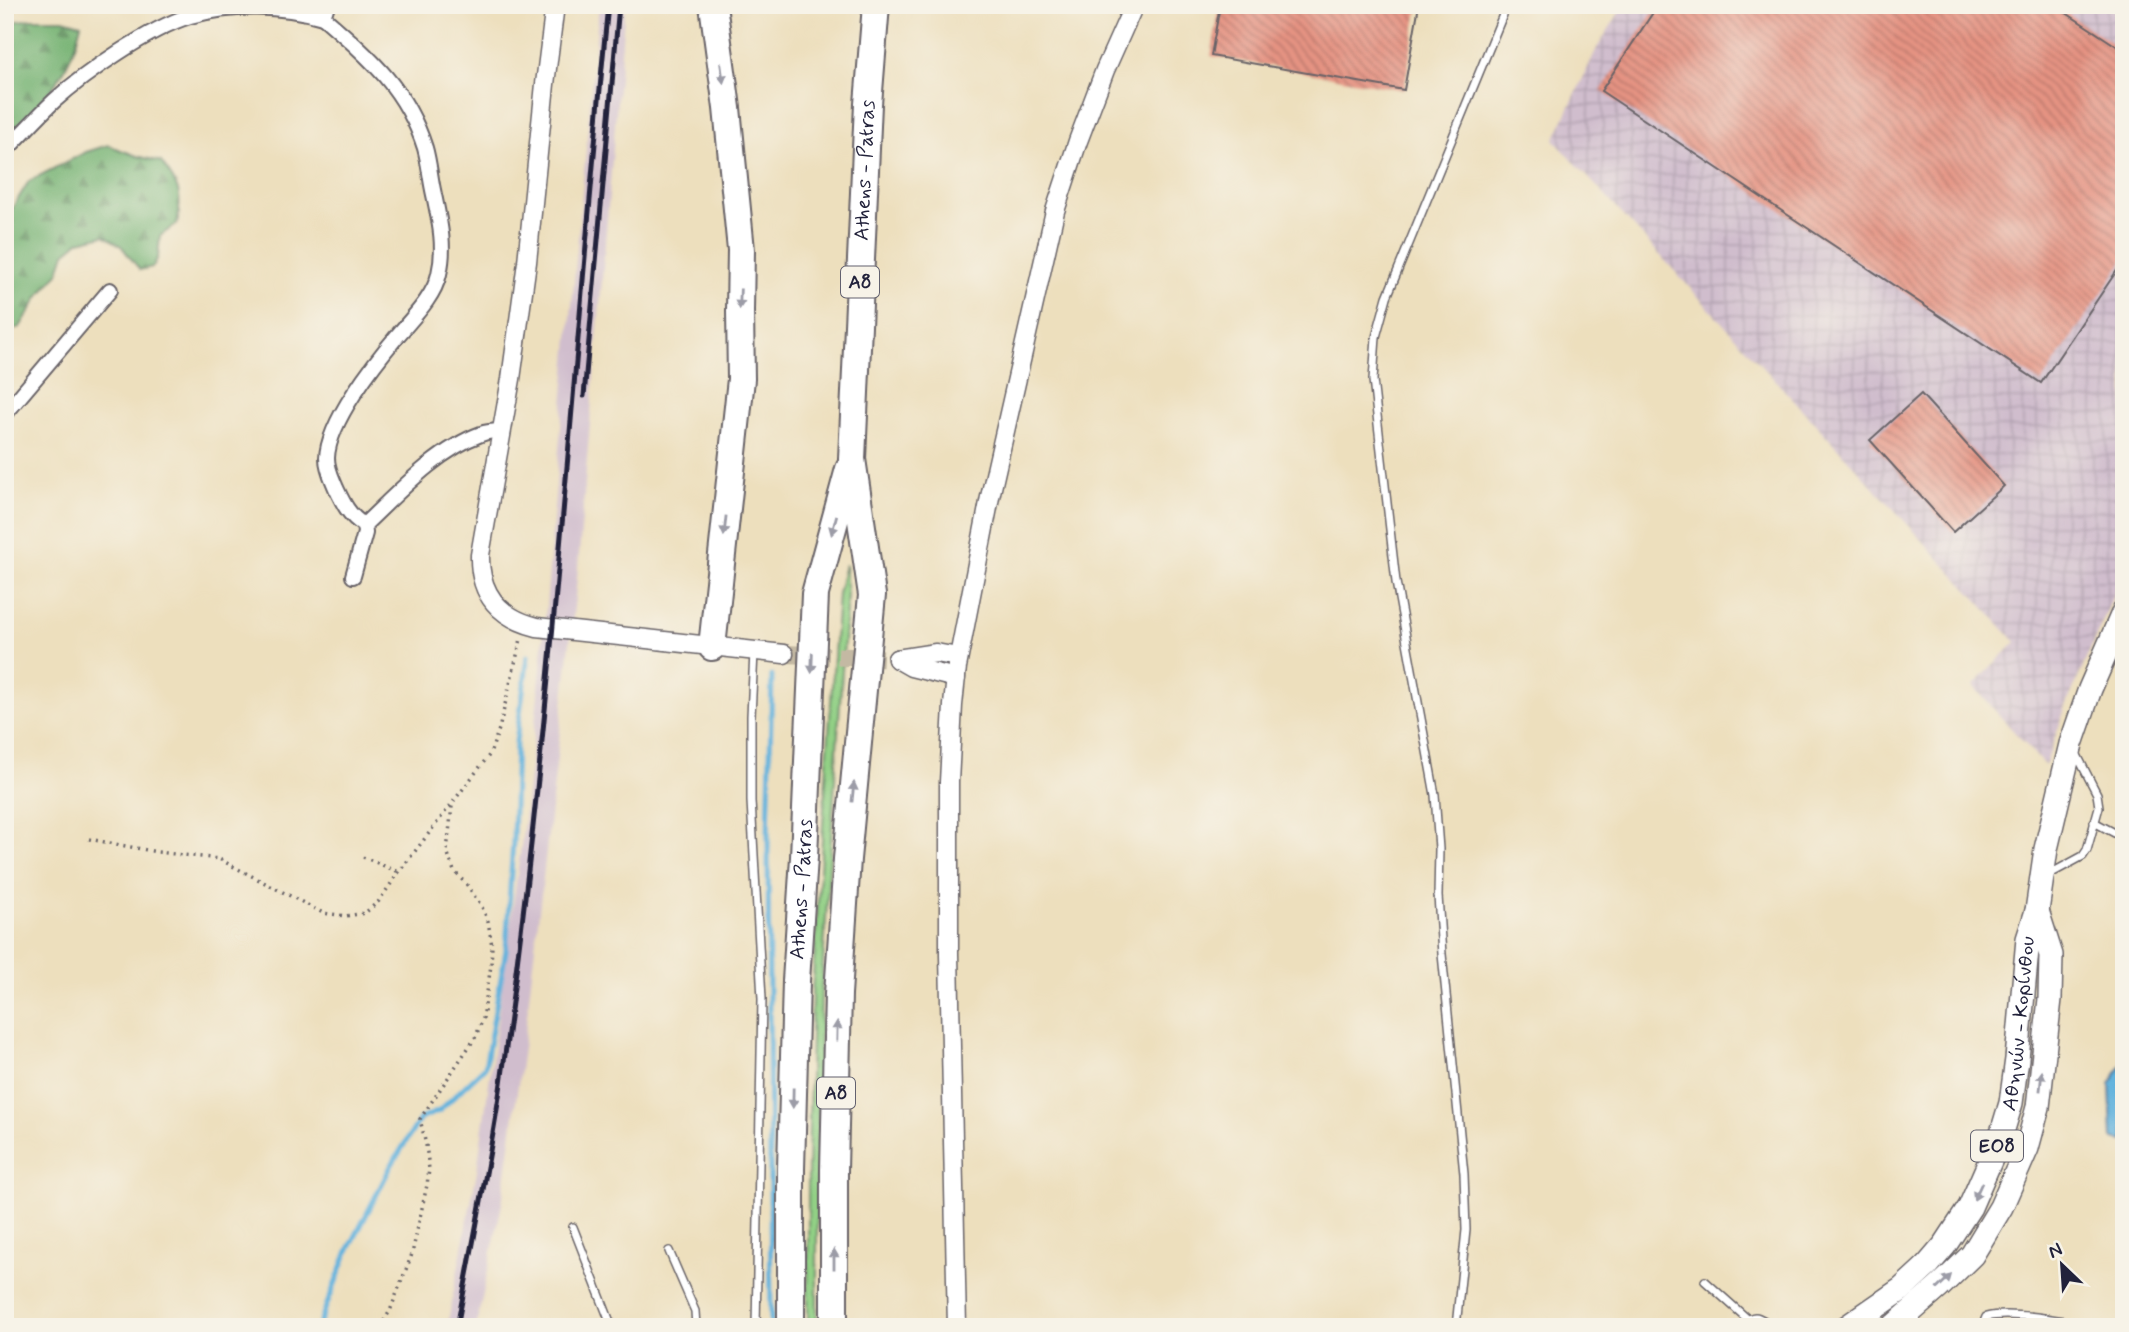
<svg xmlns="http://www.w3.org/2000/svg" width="2129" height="1332" font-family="Mynerve,sans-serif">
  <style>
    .industrial { fill: url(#industrial-grid) }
    .railway { fill: #d0bdcd }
    .green { fill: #92d085; stroke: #5a7960; stroke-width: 2 }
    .forest { fill: url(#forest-firs); stroke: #4c6a56; stroke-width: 2 }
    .water { fill: #62b2dd; stroke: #426a8c; stroke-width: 2 }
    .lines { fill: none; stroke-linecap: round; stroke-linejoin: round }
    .stream { stroke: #62b2dd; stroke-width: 5 }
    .building { fill: url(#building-back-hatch) }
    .tertiary-tunnel { stroke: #c4b9a3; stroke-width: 18; stroke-dasharray: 18 9; stroke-linecap: butt }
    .service-casing { stroke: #696468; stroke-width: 10 }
    .minor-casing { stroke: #696468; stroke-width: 18 }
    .tertiary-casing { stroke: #696468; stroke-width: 21 }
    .primary-casing { stroke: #696468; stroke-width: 26 }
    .motorway-casing { stroke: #696468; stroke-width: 30 }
    .path { stroke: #696468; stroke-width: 3.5; stroke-dasharray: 2 5; stroke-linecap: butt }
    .service { stroke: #fff; stroke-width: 7 }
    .minor { stroke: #fff; stroke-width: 14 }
    .tertiary { stroke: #fff; stroke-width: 18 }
    .primary { stroke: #fff; stroke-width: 23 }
    .motorway { stroke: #fff; stroke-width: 26 }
    .rail { stroke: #22223b; stroke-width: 5 }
    .oneway { fill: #9c9ca7 }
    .labels { text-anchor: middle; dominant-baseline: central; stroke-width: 5; stroke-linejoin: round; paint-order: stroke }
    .shield { fill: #f7f3e8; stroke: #62616f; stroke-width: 2 }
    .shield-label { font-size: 19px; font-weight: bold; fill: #22223b }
    .street-label { font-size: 21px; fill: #22223b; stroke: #f7f3e8 }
  </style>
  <defs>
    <pattern id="industrial-grid" width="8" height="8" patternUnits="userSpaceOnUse" patternTransform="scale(1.75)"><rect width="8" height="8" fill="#d0bdcd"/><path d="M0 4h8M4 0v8" fill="none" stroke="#b2a2b1"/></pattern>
    <pattern id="forest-firs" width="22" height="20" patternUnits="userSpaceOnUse" patternTransform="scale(1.75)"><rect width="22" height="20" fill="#75b272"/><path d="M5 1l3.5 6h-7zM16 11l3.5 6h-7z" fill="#60905f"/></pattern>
    <pattern id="building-back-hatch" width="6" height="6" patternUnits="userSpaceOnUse" patternTransform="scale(1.75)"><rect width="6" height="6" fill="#e59382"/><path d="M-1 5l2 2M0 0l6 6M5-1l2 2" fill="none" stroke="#b9786c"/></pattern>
  </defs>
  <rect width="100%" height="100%" fill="#f7f3e8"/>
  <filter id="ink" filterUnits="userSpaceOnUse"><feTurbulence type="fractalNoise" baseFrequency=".0143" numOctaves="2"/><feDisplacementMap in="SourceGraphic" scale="14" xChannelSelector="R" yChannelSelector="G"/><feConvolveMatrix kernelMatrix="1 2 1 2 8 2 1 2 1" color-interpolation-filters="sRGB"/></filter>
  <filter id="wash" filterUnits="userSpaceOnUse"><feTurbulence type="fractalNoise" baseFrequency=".00686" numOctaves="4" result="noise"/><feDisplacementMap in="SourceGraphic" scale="28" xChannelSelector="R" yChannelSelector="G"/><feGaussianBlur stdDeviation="1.57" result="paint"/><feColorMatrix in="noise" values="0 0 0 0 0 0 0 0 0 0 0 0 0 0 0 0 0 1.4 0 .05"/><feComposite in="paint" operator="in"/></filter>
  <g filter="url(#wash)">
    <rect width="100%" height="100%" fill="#eddfbd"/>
    <path class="industrial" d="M1624,5H2107L2124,17V571L2066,706L2045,766L1973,686L2016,642L1554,140L1597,48Z"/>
    <path class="railway" d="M599,5H625L577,579L567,671L524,1041L502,1204L476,1327H447L477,1171L522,839L541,669L557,471Z"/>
    <path class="green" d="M845,564L847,595L821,995L817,1172V1327H808V1171L812,994L838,594Z"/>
    <g class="forest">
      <path d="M32,19H63L81,24C69,79 43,100 5,138V23Z"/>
      <path d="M108,145L137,156L161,162C179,187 183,192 177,224L160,236L158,257L153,267L140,270L121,246L104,235L79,241L65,253L58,274L39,296L20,327L5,334V220L29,181L86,152Z"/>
    </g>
    <path class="water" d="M2124,1062V1141L2112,1139L2110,1084Z"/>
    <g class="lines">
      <g class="stream">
        <path d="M318,1327L348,1251L391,1166L420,1119L439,1111L485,1067L506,950L513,841L516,742L528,656"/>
        <path d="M771,1327L768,836L772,676"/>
      </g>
    </g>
    <g id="blocks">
      <g class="building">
        <path d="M1220,5H1419L1404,90L1211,56Z"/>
        <path d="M1658,5H2054L2124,51V260L2041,383L1601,91Z"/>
        <path d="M1921,394L2004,486L1953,532L1870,440Z"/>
      </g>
    </g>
  </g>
  <g filter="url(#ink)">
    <use href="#blocks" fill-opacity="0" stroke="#696468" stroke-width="2"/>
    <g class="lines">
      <path class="tertiary-tunnel" d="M784,654L897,659"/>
      <defs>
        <g id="service">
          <path d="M754,652L751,716V801L762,999L756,1327"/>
          <path d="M2094,822L2124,838"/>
          <path d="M2046,876L2083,856L2087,850L2099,807L2097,794L2075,751"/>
          <path d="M573,1227L612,1327"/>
          <path d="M669,1251L695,1311L696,1327"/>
          <path d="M1705,1281L1752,1323"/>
          <path d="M1456,1327L1466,1230L1464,1174L1442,954L1438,896L1439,849L1435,795L1396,582L1373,380L1376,337L1387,297L1507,5"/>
          <path d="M1982,1327L1986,1317C2011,1310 2075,1323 2102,1327"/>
        </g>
        <g id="minor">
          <path d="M323,17C369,57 406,88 425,148C429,162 430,176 433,190C439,219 446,245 439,274C434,297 413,317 398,335C375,362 328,422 327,458C327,469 332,478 336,488C343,503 349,516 364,525L365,533L353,576"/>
          <path d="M5,151C21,135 37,117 54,101C85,73 150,28 190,16C233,4 281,5 323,17L327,5"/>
          <path d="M5,414L110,290"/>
          <path d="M364,525C398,493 437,450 481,434C488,431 496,431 503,431"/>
        </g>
        <g id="tertiary">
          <path d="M555,5L545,84L527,262L511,379L480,555C479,595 500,618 537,627L784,654"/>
          <path d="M897,659L936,653L958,657"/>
          <path d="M897,659L911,667L956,678"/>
          <path d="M957,1327L949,954V782L953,705L957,667L990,497L1055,211L1078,141L1105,70L1134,5"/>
        </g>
        <g id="primary">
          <path d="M1755,1325L1759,1327"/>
          <path id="s1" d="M1847,1327L1902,1289L1927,1266L1945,1245L1970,1207L2001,1136L2011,1103L2017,1059L2028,939L2037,911L2046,849L2071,744L2090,689L2124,611"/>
          <path d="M1893,1327L1939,1287L1972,1255L2001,1207L2027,1148L2038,1107L2050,999L2051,955L2037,911"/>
        </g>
        <g id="motorway">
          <path d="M712,647L741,379L740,311L741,250L727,108L713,5"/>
          <path id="s2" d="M791,1327V1169L796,981L804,857L815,594L849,469"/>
          <path id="s3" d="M834,1327V1170L838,994L847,859L872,595L852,459L868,104L876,5"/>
        </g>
      </defs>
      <use href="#service" class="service-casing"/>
      <use href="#minor" class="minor-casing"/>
      <use href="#tertiary" class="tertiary-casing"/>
      <use href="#primary" class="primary-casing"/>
      <use href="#motorway" class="motorway-casing"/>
      <g class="path">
        <path d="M89,839L157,852L219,859L323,913L346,916L365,913L379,901L399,872L490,754L499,729L521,639"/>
        <path d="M363,857L399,872"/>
        <path d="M380,1327L390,1311L412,1254L427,1185L429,1169L426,1145L420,1119L475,1038L483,1019L491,965L492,946L488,921L482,907L467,885L454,871L447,851L452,806"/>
      </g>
      <use href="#service" class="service"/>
      <use href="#minor" class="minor"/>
      <use href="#tertiary" class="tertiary"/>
      <use href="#primary" class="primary"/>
      <use href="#motorway" class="motorway"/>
      <g class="rail">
        <path d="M584,396L619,5"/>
        <path d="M457,1327C472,1248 488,1169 500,1090C552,730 572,367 608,5"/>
      </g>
    </g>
    <defs><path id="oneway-solid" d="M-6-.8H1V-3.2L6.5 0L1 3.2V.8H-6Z" transform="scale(1.75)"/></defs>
    <g class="oneway">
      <use href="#oneway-solid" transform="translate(722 73) rotate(82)"/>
      <use href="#oneway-solid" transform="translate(740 299) rotate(92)"/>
      <use href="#oneway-solid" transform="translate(834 525) rotate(105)"/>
      <use href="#oneway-solid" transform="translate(725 526) rotate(96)"/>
      <use href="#oneway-solid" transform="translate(812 663) rotate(92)"/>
      <use href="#oneway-solid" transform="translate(853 792) rotate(-84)"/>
      <use href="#oneway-solid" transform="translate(837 1031) rotate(-89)"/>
      <use href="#oneway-solid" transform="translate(2041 1081) rotate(-84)"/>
      <use href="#oneway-solid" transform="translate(793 1098) rotate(91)"/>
      <use href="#oneway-solid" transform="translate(1978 1191) rotate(115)"/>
      <use href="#oneway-solid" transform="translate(834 1259) rotate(-90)"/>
      <use href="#oneway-solid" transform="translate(1944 1282) rotate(-44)"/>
    </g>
  </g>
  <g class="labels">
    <g class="shield">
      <rect x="841" y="266.5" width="38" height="31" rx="5"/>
      <rect x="817" y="1077.5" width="38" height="31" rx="5"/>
      <rect x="1971" y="1130.5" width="52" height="31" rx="5"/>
    </g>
    <g class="shield-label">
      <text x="860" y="282">Α8</text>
      <text x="836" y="1093">Α8</text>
      <text x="1997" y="1146">ΕΟ8</text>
    </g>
    <g class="street-label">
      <text stroke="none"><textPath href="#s3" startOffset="1160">Athens - Patras</textPath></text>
      <text stroke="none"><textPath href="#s2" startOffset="438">Athens - Patras</textPath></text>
      <text stroke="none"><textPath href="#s1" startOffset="366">Αθηνών - Κορίνθου</textPath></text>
    </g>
  </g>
  <rect width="2129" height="1332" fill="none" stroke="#f7f3e8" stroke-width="28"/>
  <g transform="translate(2062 1265) rotate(335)" stroke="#f7f3e8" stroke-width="5" paint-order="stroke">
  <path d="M0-5L12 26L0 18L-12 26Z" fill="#22223b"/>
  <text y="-10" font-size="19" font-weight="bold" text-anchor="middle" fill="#22223b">N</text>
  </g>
</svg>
